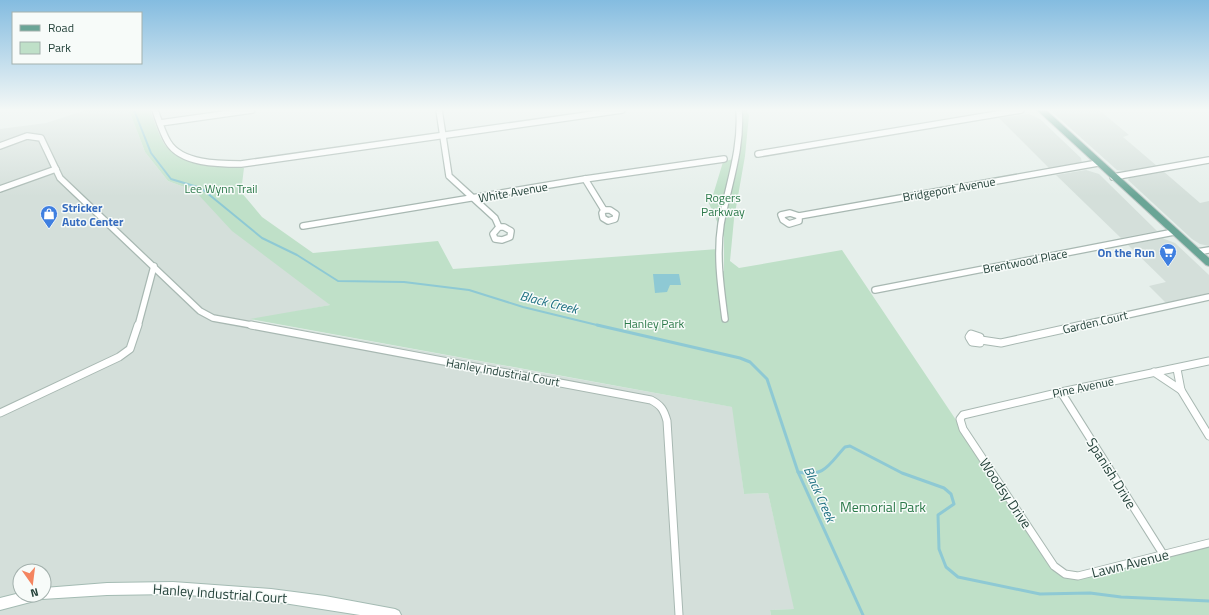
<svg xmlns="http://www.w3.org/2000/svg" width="1209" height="615" font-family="'Titillium Web',sans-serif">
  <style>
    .built { fill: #d4dfda; fill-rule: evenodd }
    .green { fill: #bfe0c8 }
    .water { fill: #8ec9d4 }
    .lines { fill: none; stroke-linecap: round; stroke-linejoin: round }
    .stream-far1 { stroke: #8ec9d4; stroke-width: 2 }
    .stream { stroke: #8ec9d4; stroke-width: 3 }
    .street-far1-casing { stroke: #a8b8b2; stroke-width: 8 }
    .street-casing { stroke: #a8b8b2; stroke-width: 9 }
    .secondary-casing { stroke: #a4bbb3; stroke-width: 2 }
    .primary-casing { stroke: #c2cac8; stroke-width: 2 }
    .street-far1 { stroke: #fff; stroke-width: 5.5 }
    .street { stroke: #fff; stroke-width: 7 }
    .secondary { fill: #fff; fill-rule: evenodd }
    .primary { fill: #6aa596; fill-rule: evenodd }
    .labels { text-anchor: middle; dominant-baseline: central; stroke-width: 3; stroke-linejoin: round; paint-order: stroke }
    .park-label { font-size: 12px; fill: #2d7a4b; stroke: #f7fbf9 }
    .street-label { font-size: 12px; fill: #24423a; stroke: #f7fbf9 }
    .shop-label { font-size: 12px; font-weight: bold; fill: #366cbe; stroke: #f7fbf9; text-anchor: start }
    .water-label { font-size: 13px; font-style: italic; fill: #1c6f80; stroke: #f7fbf9 }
    .near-street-label { font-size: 14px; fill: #24423a; stroke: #f7fbf9 }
    .near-park-label { font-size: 14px; fill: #2d7a4b; stroke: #f7fbf9 }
  </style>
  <rect width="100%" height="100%" fill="#e6efeb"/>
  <g class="built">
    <path d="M86,110H129L145,152L168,181L195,191L330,305L251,320L733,407L744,494L768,493L795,609L770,610L771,615H0V129L46,123ZM20,571H44V595H20Z"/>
    <path d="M1050,110H1099L1129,135L1123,137L1157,166L1125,171L1117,170Z"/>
    <path d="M1029,114L1040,119L1081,158L1082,163L1050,169L999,118Z"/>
    <path d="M1086,170L1099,174L1157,231L1121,238L1056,175Z"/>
    <path d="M1163,171L1200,203L1209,201V246L1200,244L1192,239L1128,180L1131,176Z"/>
    <path d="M1162,238L1175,243L1209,275V293L1166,303L1149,286L1166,282L1128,245Z"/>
  </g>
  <path class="green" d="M129,110H150C154,119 159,137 165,145C180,164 222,167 244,168L241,192L262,217L313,253L438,241L453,269L718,249L719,272L724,271V237L707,199L713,195L723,162L736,158L737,110H746L749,115L745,156L734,219L730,261L739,268L842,250L1054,566L1066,576L1209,543V615H771L770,610L794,609L768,493L744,494L732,407L250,319L330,305L232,231L195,191L168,181L145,152Z"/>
  <path class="water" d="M653,274H679L681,285H670L667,292L655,293Z"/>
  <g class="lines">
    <path class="stream-far1" d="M134,110L151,153L171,179L201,188L262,238L297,255L338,281L404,282L469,290L523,307L601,326"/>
    <g class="stream">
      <path d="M597,325L740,358L750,362L767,379L798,472L863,615"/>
      <path d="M798,472C825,478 829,464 845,447L850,446L902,473L944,488L951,494L954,504L938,515L939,549L946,567L958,577L1040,594L1090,593L1121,597L1209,601"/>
    </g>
    <defs>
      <g id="street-far1">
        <path d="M155,110C159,121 162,132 168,142C181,164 219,164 241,164L622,110"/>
        <path d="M439,110L449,176L495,218L499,227"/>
        <path d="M160,123L252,110"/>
        <path d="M0,146L27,136L41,138L60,178L200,311L213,318L257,326"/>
        <path d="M758,154L1021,110"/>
        <path d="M1113,177L1209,160"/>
        <path d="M585,179L604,210"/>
        <path d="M0,189L56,169"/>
        <path d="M604,210H610L616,214L615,219L608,221L603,218L602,213Z"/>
        <path d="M790,213L799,216V221L789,224L783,220L781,215Z"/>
        <path d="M799,216L1098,163"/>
        <path d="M303,226L585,179L724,159"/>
        <path d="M499,227H504L511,231L510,237L502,240L495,239L493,234Z"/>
        <path d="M1197,252L1209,250"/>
        <path d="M875,290L1174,232"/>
        <path d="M725,319C721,288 716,256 721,224C728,185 742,150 739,110"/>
        <path d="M138,326L154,266"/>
        <path d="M1077,326L1209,297"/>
      </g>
      <g id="street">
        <path d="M251,325L651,400C661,405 664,410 667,421L679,615"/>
        <path d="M971,334L980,337V343L972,342L969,337Z"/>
        <path d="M981,340L1001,343L1082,325"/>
        <path d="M1209,361L1061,392L963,415L960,419L963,429L1054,566L1065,574L1078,576L1209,543"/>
        <path d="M1177,369L1181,390L1209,436"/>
        <path d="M1154,372L1181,390"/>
        <path d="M1061,392L1163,554"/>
        <path d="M0,413L119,357L130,349L138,325"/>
      </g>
      <path id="secondary" d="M173,582L271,589L325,596L395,609L399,611L401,615H360L271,601L173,594L107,595L42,599L0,610V598L20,593V595H44V588L107,583Z"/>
      <path id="primary" d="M1037,110H1046L1209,258V266L1206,265Z"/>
    </defs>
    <use href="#street-far1" class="street-far1-casing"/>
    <use href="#street" class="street-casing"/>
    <use href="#secondary" class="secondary-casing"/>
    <use href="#primary" class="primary-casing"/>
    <use href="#street-far1" class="street-far1"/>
    <use href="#street" class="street"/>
    <use href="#secondary" class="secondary"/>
    <use href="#primary" class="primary"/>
  </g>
  <linearGradient id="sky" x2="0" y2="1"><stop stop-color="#84bce0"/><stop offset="0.56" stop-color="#f4f8f6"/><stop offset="1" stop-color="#f4f8f6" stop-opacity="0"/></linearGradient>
  <rect width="1209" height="196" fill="url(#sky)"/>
  <defs>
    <symbol id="shop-pin" viewBox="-11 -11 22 30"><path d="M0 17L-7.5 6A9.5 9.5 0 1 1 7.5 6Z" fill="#3f7fe0" stroke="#f7fbf9"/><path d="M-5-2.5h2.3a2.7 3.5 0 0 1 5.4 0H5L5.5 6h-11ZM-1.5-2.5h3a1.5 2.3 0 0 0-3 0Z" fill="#fff"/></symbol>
    <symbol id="supermarket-pin" viewBox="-11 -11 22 30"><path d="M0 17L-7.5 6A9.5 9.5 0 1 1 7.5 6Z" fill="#3f7fe0" stroke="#f7fbf9"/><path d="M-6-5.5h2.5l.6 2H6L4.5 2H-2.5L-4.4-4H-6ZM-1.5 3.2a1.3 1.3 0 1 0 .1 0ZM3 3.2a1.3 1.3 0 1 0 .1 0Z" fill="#fff"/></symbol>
  </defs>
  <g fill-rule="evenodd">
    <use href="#shop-pin" x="39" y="204" width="20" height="27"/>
    <use href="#supermarket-pin" x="1158" y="242" width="20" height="27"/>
  </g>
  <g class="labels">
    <g class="park-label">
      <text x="221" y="188">Lee Wynn Trail</text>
      <text x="723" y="197">Rogers<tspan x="723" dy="14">Parkway</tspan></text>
      <text x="654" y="323">Hanley Park</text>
    </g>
    <g class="street-label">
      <text transform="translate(949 189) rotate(-10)">Bridgeport Avenue</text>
      <text transform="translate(513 192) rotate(-10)">White Avenue</text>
      <text transform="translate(1025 261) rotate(-11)">Brentwood Place</text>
      <text transform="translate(1095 322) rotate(-13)">Garden Court</text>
      <text transform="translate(503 372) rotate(10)">Hanley Industrial Court</text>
      <text transform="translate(1083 387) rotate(-12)">Pine Avenue</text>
    </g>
    <g class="shop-label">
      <text x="62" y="207">Stricker<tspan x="62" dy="14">Auto Center</tspan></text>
      <text x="1155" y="252" text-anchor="end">On the Run</text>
    </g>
    <g class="water-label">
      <text transform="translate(549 302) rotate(14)">Black Creek</text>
      <text transform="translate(820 494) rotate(66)">Black Creek</text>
    </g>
    <g class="near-street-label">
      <text transform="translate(1112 473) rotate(58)">Spanish Drive</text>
      <text transform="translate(1006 493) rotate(56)">Woodsy Drive</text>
      <text transform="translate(1130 563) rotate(-14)">Lawn Avenue</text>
      <text transform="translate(220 593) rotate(4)">Hanley Industrial Court</text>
    </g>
    <g class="near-park-label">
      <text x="883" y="506">Memorial Park</text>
    </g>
  </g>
  <rect x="12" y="12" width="130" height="52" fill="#f7fbf9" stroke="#a3b1ad"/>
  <rect x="20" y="25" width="20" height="6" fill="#6aa596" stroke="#a3b1ad"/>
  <text x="48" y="32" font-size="12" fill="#24423a">Road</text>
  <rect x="20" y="42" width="20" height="12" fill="#bfe0c8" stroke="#a3b1ad"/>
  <text x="48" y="52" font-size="12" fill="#24423a">Park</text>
  <g transform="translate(32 583) rotate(166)"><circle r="19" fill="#f7fbf9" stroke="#a3b1ad"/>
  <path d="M0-3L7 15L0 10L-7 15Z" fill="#f4845f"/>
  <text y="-6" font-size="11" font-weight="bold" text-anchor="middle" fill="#24423a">N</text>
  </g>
</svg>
